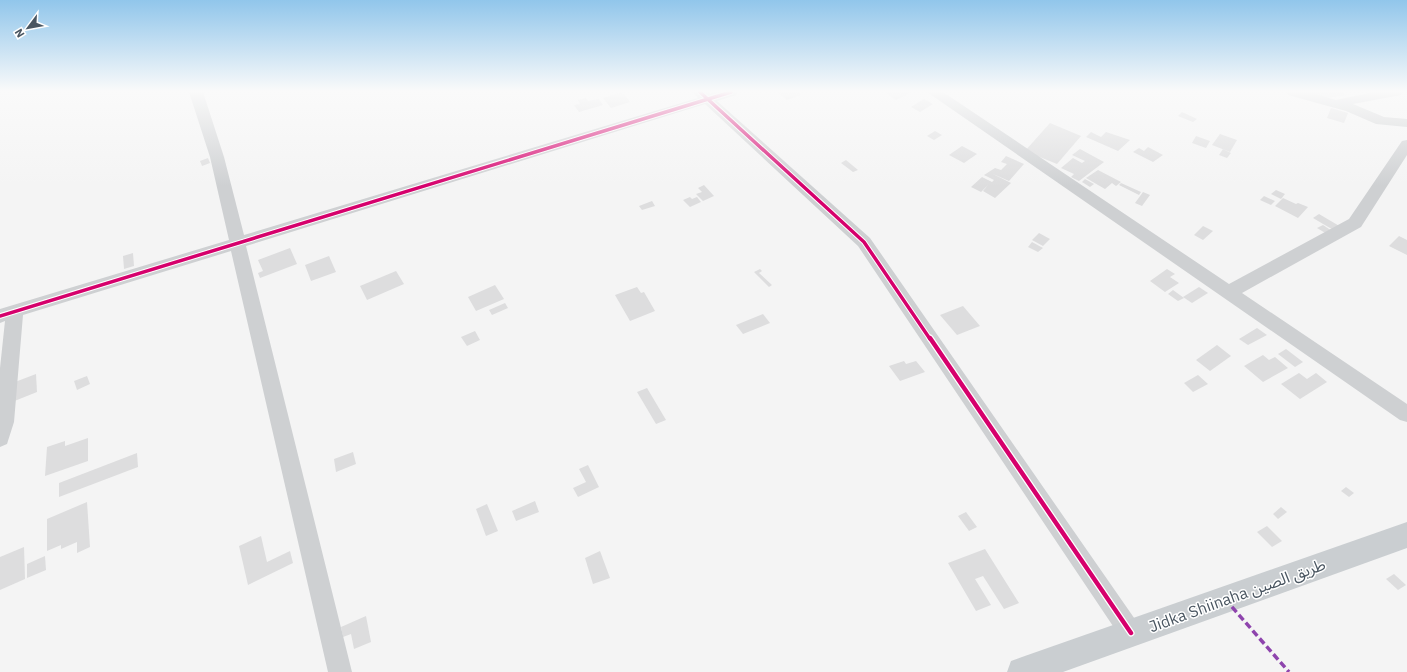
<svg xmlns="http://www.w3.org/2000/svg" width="1407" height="672" font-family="'IBM Plex Sans','Noto Sans Arabic',sans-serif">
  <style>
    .building { fill: #ddddde }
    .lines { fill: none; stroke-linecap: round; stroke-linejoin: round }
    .minor { fill: #ced0d2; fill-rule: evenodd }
    .major { fill: #caced1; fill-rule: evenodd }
    .quiet { stroke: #8e44ad; stroke-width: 3.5; stroke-dasharray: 7 3.5; stroke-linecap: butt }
    .cycleway-far1-casing { stroke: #fff; stroke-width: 5.5 }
    .cycleway-casing { stroke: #fff; stroke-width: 7 }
    .cycleway-far1 { stroke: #d6006c; stroke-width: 3.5 }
    .cycleway { stroke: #d6006c; stroke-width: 4.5 }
    .labels { text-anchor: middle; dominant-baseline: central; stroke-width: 3; stroke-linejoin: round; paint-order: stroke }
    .near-street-label { font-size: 16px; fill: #4a5661; stroke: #fff }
  </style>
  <rect width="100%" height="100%" fill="#f4f4f4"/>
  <g class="building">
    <path d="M622,92L630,102L611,108L603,98Z"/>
    <path d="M778,92H799L801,95L787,100Z"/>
    <path d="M884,92H908L910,93L896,100Z"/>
    <path d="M1311,92H1343L1346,95L1320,99Z"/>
    <path d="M586,98L588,101L599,99L603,105L579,112L574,105L580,104L578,100Z"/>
    <path d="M924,99L933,104L920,112L911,107Z"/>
    <path d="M1331,108L1348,113L1344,123L1327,118Z"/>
    <path d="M1182,112L1197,119L1193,122L1178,116Z"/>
    <path d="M1050,123L1081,136L1057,164L1025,151Z"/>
    <path d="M935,131L942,135L934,140L927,136Z"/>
    <path d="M1091,132L1101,137L1106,132L1130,140L1118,151L1086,137Z"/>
    <path d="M1220,134L1237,140L1230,152L1212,145Z"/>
    <path d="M1196,136L1210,141L1206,148L1192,143Z"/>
    <path d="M962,146L977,154L964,163L949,155Z"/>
    <path d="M1148,147L1163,155L1153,162L1133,152L1139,148L1144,151Z"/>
    <path d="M1080,149L1104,162L1079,181L1071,177L1074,174L1061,168L1073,158L1082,163L1085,161L1072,155Z"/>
    <path d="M1223,149L1231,153L1227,158L1219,155Z"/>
    <path d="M1006,156L1024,164L1009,181L993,174L1011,183L995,198L983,191L988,185L981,192L971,187L982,177L992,182L994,180L984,175L995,168L1001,170L1007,164L1001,162Z"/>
    <path d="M208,158L210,163L202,166L200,161Z"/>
    <path d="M846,160L858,170L853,172L841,163Z"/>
    <path d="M1098,170L1121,182L1116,186L1112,183L1105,189L1086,178Z"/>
    <path d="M1085,179L1094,184L1090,187L1082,182Z"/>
    <path d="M1121,183L1141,192L1139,195L1119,185Z"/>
    <path d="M704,185L714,196L703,201L696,194L702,192L698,188Z"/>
    <path d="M1276,190L1285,194L1281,199L1271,194Z"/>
    <path d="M1143,192L1150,195L1142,206L1135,203Z"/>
    <path d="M1264,196L1275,201L1271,205L1260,200Z"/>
    <path d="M690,197L692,199L697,197L701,202L690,207L683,200Z"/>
    <path d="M1283,198L1296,204L1298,203L1308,207L1298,218L1275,206Z"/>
    <path d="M652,201L655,206L642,210L639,206Z"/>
    <path d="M1319,214L1341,227L1335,231L1313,218Z"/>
    <path d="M1323,225L1332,231L1327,234L1317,228Z"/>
    <path d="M1203,226L1213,231L1203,240L1194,235Z"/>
    <path d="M1039,233L1050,239L1043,246L1032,240Z"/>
    <path d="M1399,236L1407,240V255L1389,246Z"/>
    <path d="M1032,242L1043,248L1038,252L1028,247Z"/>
    <path d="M290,248L297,264L260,278L258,273L263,271L258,260Z"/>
    <path d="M133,253L134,266L124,269L123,256Z"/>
    <path d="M329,256L336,272L311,281L305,265Z"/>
    <path d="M760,269L762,271L759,273L772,285L769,287L754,272Z"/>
    <path d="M1167,269L1175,274L1170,277L1179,283L1165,292L1150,281Z"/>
    <path d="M396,271L404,284L367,300L360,286Z"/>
    <path d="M495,285L504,299L476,311L468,297Z"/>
    <path d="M637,287L641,293L644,292L655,311L630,321L615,295Z"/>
    <path d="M1199,287L1208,293L1192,303L1183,297Z"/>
    <path d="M1173,290L1184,298L1178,301L1168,294Z"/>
    <path d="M505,303L508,308L492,315L489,310Z"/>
    <path d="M963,306L980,326L957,335L940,315Z"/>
    <path d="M763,314L770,323L743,334L736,325Z"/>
    <path d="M1257,328L1267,335L1248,345L1239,339Z"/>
    <path d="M475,331L480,340L467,346L461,337Z"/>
    <path d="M1217,345L1231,356L1210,371L1196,360Z"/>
    <path d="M1286,349L1303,362L1295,367L1278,354Z"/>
    <path d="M1263,355L1269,360L1275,357L1288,368L1263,382L1244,366Z"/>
    <path d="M904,361L906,364L916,361L925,372L900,381L889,366Z"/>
    <path d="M1299,373L1307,379L1316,373L1327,382L1300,399L1281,384Z"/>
    <path d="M36,374L37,392L12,402L15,382Z"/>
    <path d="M1198,375L1208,384L1193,392L1184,383Z"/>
    <path d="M87,376L90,384L77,390L74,381Z"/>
    <path d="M647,388L666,420L656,424L637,392Z"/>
    <path d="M88,438V461L45,476L47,447L65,441V446Z"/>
    <path d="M353,452L356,464L336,472L334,459Z"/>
    <path d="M137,453L138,467L59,497V483Z"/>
    <path d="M588,465L599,487L578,497L573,488L586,482L579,469Z"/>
    <path d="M1346,487L1354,493L1349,497L1341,491Z"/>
    <path d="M535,501L539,512L516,521L512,511Z"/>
    <path d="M87,502L90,547L77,553V542L61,549V545L47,551V519Z"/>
    <path d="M487,504L498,531L486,536L476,509Z"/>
    <path d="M1281,507L1287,512L1278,519L1273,514Z"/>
    <path d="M966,512L977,527L969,531L958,516Z"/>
    <path d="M1267,526L1282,541L1272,547L1257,532Z"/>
    <path d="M261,536L267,562L290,551L293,563L248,585L239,546Z"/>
    <path d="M24,547L25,579L0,590V557Z"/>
    <path d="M985,549L1019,603L1004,609L983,576L975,579L991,605L976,611L948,563Z"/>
    <path d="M600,551L610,578L593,584L585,558Z"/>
    <path d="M45,556L46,570L27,578V564Z"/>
    <path d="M1394,574L1406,585L1398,590L1386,579Z"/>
    <path d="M366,616L371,642L354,649L351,634L343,637L341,627Z"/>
  </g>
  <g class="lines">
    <g class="minor">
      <path d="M189,92H203L224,157L244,235L698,98L693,92H708L710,94L717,92H738L736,95L717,101L870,238L1139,625L1143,633L1139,641L1131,645L1123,641L858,246L705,104L246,246L352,672H328L231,251L23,315L14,422L7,444L0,447V368L5,321L0,323V309L229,240L210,157Z"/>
      <path d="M927,92H943L1229,284L1349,219L1402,141L1407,140V155L1361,227L1242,293L1407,404V422L1400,420Z"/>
      <path d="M1286,92H1308L1336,100L1374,92H1403L1401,95L1396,96L1353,104L1384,117L1407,119V127L1376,124L1346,111L1288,95Z"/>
    </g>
    <path class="major" d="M1407,522V548L1063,672H1007L1011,661L1022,657Z"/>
    <path class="quiet" d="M1225,599L1289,672"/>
    <defs>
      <g id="cycleway-far1">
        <path d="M700,92L864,242L930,339"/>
        <path d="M0,316L731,92"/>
      </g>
      <path id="cycleway" d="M930,338L1131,633"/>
    </defs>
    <use href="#cycleway-far1" class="cycleway-far1-casing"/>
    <use href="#cycleway" class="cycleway-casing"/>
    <use href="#cycleway-far1" class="cycleway-far1"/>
    <use href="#cycleway" class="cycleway"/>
  </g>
  <linearGradient id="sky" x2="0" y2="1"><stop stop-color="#91c6eb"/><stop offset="0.49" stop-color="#fafafa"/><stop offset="1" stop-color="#fafafa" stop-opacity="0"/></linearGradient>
  <rect width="1407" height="186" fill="url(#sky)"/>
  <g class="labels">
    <g class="near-street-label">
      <text transform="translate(1237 595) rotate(-20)">Jidka Shiinaha طريق الصين</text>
    </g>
  </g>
  <g transform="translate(28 28) rotate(238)" stroke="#ffffff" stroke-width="3" paint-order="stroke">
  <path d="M0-3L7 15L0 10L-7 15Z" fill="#4a5661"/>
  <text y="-6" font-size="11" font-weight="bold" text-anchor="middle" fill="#4a5661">N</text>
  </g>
</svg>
